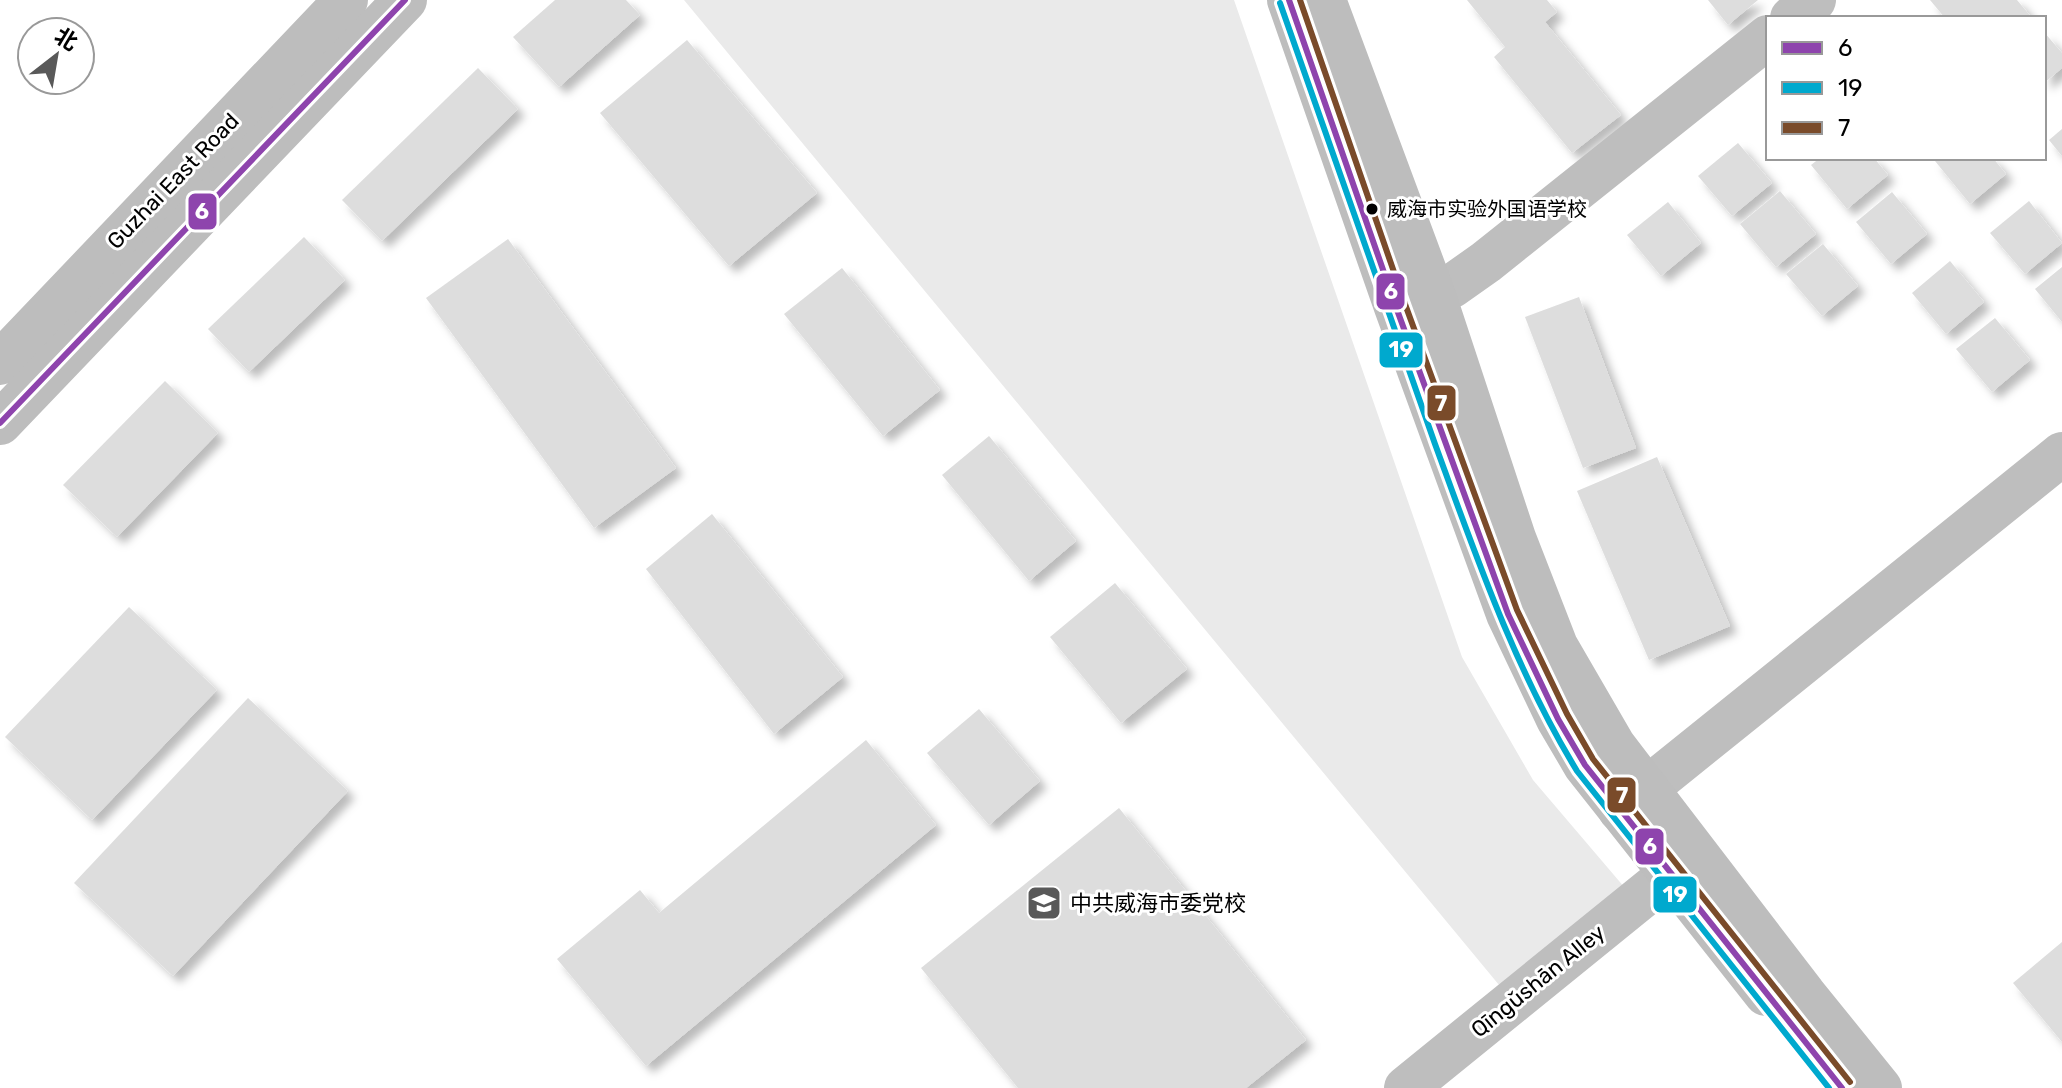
<svg xmlns="http://www.w3.org/2000/svg" width="2062" height="1088" font-family="Rubik,'Noto Sans SC',sans-serif">
  <style>
    .green { fill: #eaeaea }
    .building { fill: #ddd; filter: url(#shadow) }
    .lines { fill: none; stroke-linecap: round; stroke-linejoin: round }
    .minor { stroke: #bebebe; stroke-width: 44 }
    .major { stroke: #bdbdbd; stroke-width: 44 }
    .bus-1-casing { stroke: #fff; stroke-width: 12 }
    .bus-2-casing { stroke: #fff; stroke-width: 12 }
    .bus-3-casing { stroke: #fff; stroke-width: 12 }
    .bus-1 { stroke: #8e44ad; stroke-width: 6 }
    .bus-2 { stroke: #00a9ce; stroke-width: 6 }
    .bus-3 { stroke: #7a4b2a; stroke-width: 6 }
    .bus-dot { fill: #000; stroke: #fff; stroke-width: 3 }
    .labels { text-anchor: middle; dominant-baseline: central; stroke-width: 6; stroke-linejoin: round; paint-order: stroke }
    .bus-label { font-size: 20px; fill: #000; stroke: #fff; text-anchor: start }
    .street-label { font-size: 22px; fill: #000; stroke: #fff }
    .poi-label { font-size: 22px; fill: #000; stroke: #fff; text-anchor: start }
    .line-badge { stroke: #fff; stroke-width: 3 }
    .badge-label { font-size: 22px; text-anchor: middle; font-weight: bold; fill: #fff }
  </style>
  <defs>
    <filter id="shadow"><feDropShadow dx="7" dy="7" stdDeviation="4" flood-color="#0004"/></filter>
  </defs>
  <rect width="100%" height="100%" fill="#fff"/>
  <path class="green" d="M684,0H1234L1462,657L1533,780L1625,888L1504,991Z"/>
  <g class="building">
    <path d="M555,0H626L640,15L559,87L513,37Z"/>
    <path d="M1467,0H1547L1557,12L1545,22L1621,115L1572,153L1494,57L1505,47Z"/>
    <path d="M1708,0H1758L1728,25Z"/>
    <path d="M1930,0H2017L2032,18H1945Z"/>
    <path d="M2044,32L2062,53V68L2044,83Z"/>
    <path d="M687,40L817,193L729,266L600,113Z"/>
    <path d="M478,68L518,109L382,241L342,200Z"/>
    <path d="M2062,129V156L2049,140Z"/>
    <path d="M1738,143L1772,183L1732,216L1698,176Z"/>
    <path d="M1820,158H1874L1888,175L1847,209L1811,165Z"/>
    <path d="M1939,158H1993L2006,174L1970,204L1935,161Z"/>
    <path d="M1780,191L1816,234L1776,267L1740,224Z"/>
    <path d="M1892,192L1927,234L1891,264L1856,222Z"/>
    <path d="M2029,201L2062,243L2025,274L1990,233Z"/>
    <path d="M1668,202L1701,243L1661,276L1627,235Z"/>
    <path d="M304,237L345,280L249,372L208,329Z"/>
    <path d="M508,239L676,468L594,528L426,298Z"/>
    <path d="M1823,244L1858,286L1822,316L1786,274Z"/>
    <path d="M1950,261L1984,302L1946,334L1912,293Z"/>
    <path d="M2062,267V322L2035,289Z"/>
    <path d="M842,268L940,390L883,436L784,314Z"/>
    <path d="M1579,297L1636,448L1583,468L1525,317Z"/>
    <path d="M1995,318L2030,360L1992,392L1956,349Z"/>
    <path d="M165,381L218,433L117,537L63,485Z"/>
    <path d="M989,436L1076,541L1029,581L942,475Z"/>
    <path d="M1657,457L1730,626L1649,660L1577,491Z"/>
    <path d="M712,514L843,677L774,734L646,569Z"/>
    <path d="M1115,583L1187,669L1121,723L1050,637Z"/>
    <path d="M129,607L217,690L92,820L5,737Z"/>
    <path d="M248,698L348,791L173,976L74,883Z"/>
    <path d="M979,709L1040,781L989,825L927,753Z"/>
    <path d="M866,740L936,825L646,1066L557,959L640,890L659,913Z"/>
    <path d="M1119,808L1306,1040L1246,1088H1018L921,968Z"/>
    <path d="M2062,942V1042L2013,983Z"/>
  </g>
  <g class="lines">
    <g class="minor">
      <path d="M1792,18L1814,0"/>
      <path d="M1398,306L1452,286L1486,262L1768,37"/>
      <path d="M1620,810L2062,454"/>
      <path d="M1406,1088L1670,874"/>
    </g>
    <g class="major">
      <path d="M1289,0L1396,307L1508,614L1558,719L1585,765L1766,994"/>
      <path d="M1324,0L1433,293L1514,538L1556,646L1614,746L1804,994L1880,1088"/>
      <path d="M0,363L346,0"/>
      <path d="M0,423L405,0"/>
    </g>
    <defs>
      <g id="bus-1">
        <path d="M1289,0L1396,307L1508,614L1558,719L1585,765L1842,1088"/>
        <path d="M0,423L405,0"/>
      </g>
      <path id="bus-2" d="M1280,3C1331,150 1382,297 1435,444C1476,556 1515,669 1577,771L1829,1088"/>
      <path id="bus-3" d="M1300,0L1405,304L1517,610L1567,714L1593,759L1850,1082"/>
    </defs>
    <use href="#bus-1" class="bus-1-casing"/>
    <use href="#bus-2" class="bus-2-casing"/>
    <use href="#bus-3" class="bus-3-casing"/>
    <use href="#bus-1" class="bus-1"/>
    <use href="#bus-2" class="bus-2"/>
    <use href="#bus-3" class="bus-3"/>
  </g>
  <defs>
    <symbol id="school-square" viewBox="-11 -11 22 22"><rect x="-9" y="-9" width="18" height="18" rx="4" fill="#595959" stroke="#fff"/><path d="M0-5L7-2L0 1L-7-2ZM-4 1L0 2.5L4 1V4Q0 6-4 4Z" fill="#fff"/></symbol>
  </defs>
  <g fill-rule="evenodd">
    <use href="#school-square" x="1024" y="883" width="40" height="40"/>
  </g>
  <circle class="bus-dot" cx="1372" cy="209" r="7"/>
  <g class="labels">
    <g class="bus-label">
      <text x="1387" y="209">威海市实验外国语学校</text>
    </g>
    <g class="street-label">
      <text transform="translate(173 181) rotate(-46)">Guzhai East Road</text>
      <text transform="translate(1538 981) rotate(-39)">Qīngǔshān Alley</text>
    </g>
    <g class="poi-label">
      <text x="1070" y="903">中共威海市委党校</text>
    </g>
  </g>
  <g class="line-badge">
    <rect x="187" y="192" width="31" height="39" rx="8" fill="#8e44ad"/>
    <rect x="1375" y="272" width="31" height="39" rx="8" fill="#8e44ad"/>
    <rect x="1378" y="331" width="46" height="38" rx="8" fill="#00a9ce"/>
    <rect x="1426" y="384" width="31" height="38" rx="8" fill="#7a4b2a"/>
    <rect x="1606" y="776" width="31" height="38" rx="8" fill="#7a4b2a"/>
    <rect x="1634" y="827" width="31" height="39" rx="8" fill="#8e44ad"/>
    <rect x="1652" y="875" width="46" height="39" rx="8" fill="#00a9ce"/>
  </g>
  <g class="badge-label">
    <text x="202" y="219">6</text>
    <text x="1391" y="299">6</text>
    <text x="1401" y="357">19</text>
    <text x="1441" y="411">7</text>
    <text x="1622" y="803">7</text>
    <text x="1650" y="854">6</text>
    <text x="1675" y="902">19</text>
  </g>
  <rect x="1766" y="16" width="280" height="144" fill="#ffffff" stroke="#999999" stroke-width="2"/>
  <rect x="1782" y="42" width="40" height="12" fill="#8e44ad" stroke="#999999" stroke-width="2"/>
  <text x="1838" y="56" font-size="24" fill="#000000">6</text>
  <rect x="1782" y="82" width="40" height="12" fill="#00a9ce" stroke="#999999" stroke-width="2"/>
  <text x="1838" y="96" font-size="24" fill="#000000">19</text>
  <rect x="1782" y="122" width="40" height="12" fill="#7a4b2a" stroke="#999999" stroke-width="2"/>
  <text x="1838" y="136" font-size="24" fill="#000000">7</text>
  <g transform="translate(56 56) rotate(31)"><circle r="38" fill="#ffffff" stroke="#999999" stroke-width="2"/>
  <path d="M0-6L14 30L0 20L-14 30Z" fill="#595959"/>
  <text y="-12" font-size="22" font-weight="bold" text-anchor="middle" fill="#000000">北</text>
  </g>
</svg>
